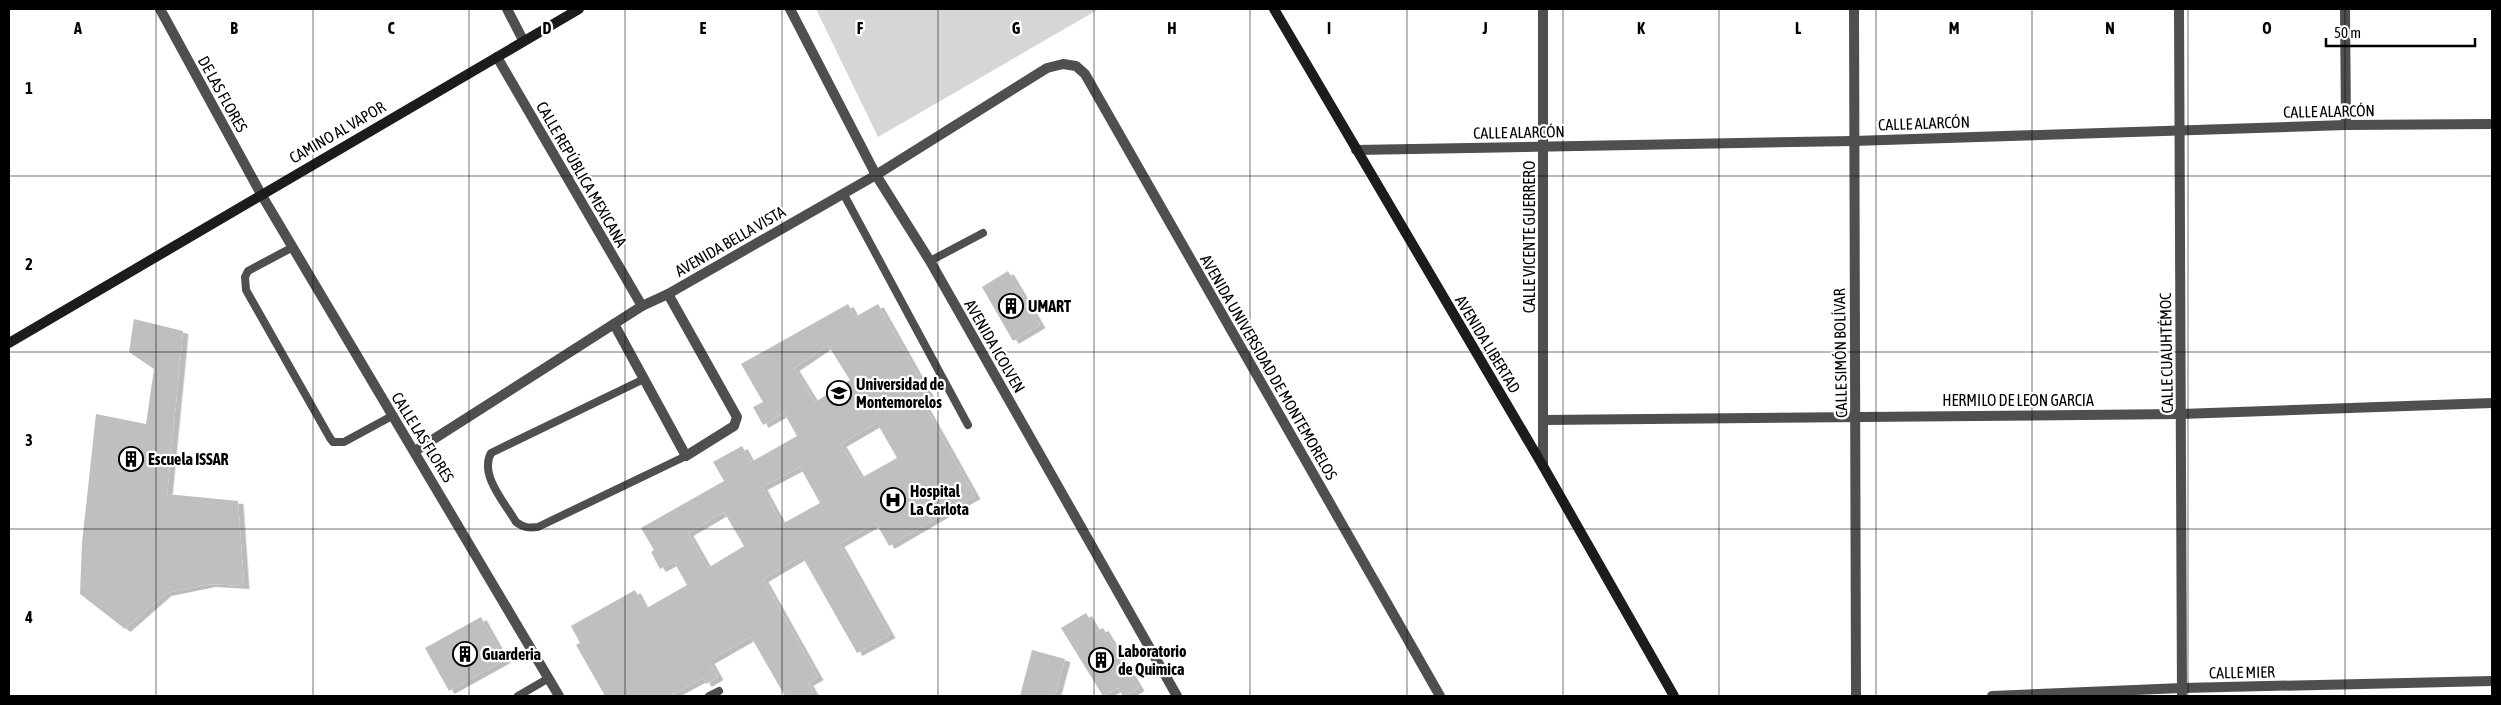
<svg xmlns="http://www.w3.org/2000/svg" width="2501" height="705" font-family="'Asap Condensed',sans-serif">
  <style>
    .green { fill: #d6d6d6 }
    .building { fill: #bfbfbf; fill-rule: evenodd; filter: url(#shadow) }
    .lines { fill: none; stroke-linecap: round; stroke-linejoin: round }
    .lane { stroke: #4f4f4f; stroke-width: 8 }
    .street { stroke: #4f4f4f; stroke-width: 10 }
    .secondary { stroke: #1c1c1c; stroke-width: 10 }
    .grid { fill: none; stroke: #000; stroke-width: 1; stroke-opacity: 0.55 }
    .labels { text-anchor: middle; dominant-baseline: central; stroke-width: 4.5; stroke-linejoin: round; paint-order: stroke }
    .street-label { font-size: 16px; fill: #000; stroke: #fff }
    .poi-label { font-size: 16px; font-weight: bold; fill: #000; stroke: #fff; text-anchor: start }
    .grid-label { font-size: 16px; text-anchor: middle; font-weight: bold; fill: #000; stroke: #fff; stroke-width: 4.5; stroke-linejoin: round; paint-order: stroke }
  </style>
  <defs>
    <filter id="shadow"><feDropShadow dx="5.5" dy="3" stdDeviation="0" flood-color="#0004"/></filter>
  </defs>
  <rect width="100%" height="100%" fill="#fff"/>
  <path class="green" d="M816,9H1099L878,137Z"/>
  <g class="building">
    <path d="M1008,271L1040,325L1013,341L982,287Z"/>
    <path d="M848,304L855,317L878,304L928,393L920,398L975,496L889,546L876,523L839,544L890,635L857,653L802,556L763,579L818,677L808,683L813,692L807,696H785L751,637L709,661L718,677L706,684L703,678L670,696H605L576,645L580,643L571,626L635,590L645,609L687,585L674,562L660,569L651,552L654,550L641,528L724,481L713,462L742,446L751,462L797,436L784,413L763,425L753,407L763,402L741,364ZM828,345L850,380L815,402L794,368ZM877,423L897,458L861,478L841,444ZM800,467L820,503L782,524L762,487ZM724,512L744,546L708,568L688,533Z"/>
    <path d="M134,319L183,331L167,494L238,501L244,586L210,584L166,593L125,629L80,594L82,543L96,414L146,424L154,369L129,352Z"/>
    <path d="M1086,613L1097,631L1103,628L1139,688L1126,696H1123L1118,688L1103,696L1061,628Z"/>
    <path d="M481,617L505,660L449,691L425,648Z"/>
    <path d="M1032,650L1065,659L1055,696H1020Z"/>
  </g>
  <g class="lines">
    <g class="lane">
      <path d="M843,193L968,425"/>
      <path d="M293,247L248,271L245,277L246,290L330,438L333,442H344L392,416"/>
      <path d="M930,261L983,233"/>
      <path d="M644,379L491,453C479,475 505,503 516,522C524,528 529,528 538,527L686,456"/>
      <path d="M518,696L549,678"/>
      <path d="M709,696L719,691"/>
    </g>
    <g class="street">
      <path d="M160,9L261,194L559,696"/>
      <path d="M507,9L523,40"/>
      <path d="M790,9L876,175L930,261L1177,696"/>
      <path d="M1854,9L1856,696"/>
      <path d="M2179,9L2182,696"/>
      <path d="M2345,9L2346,125"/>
      <path d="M497,57L642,306"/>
      <path d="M1356,150L1853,141L2346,125L2492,124"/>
      <path d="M614,324L686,456L734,426L737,417L668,294"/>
      <path d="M1544,420L2181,414L2492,403"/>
      <path d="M415,451L642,306L668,294L876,175L1047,68L1063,64L1076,66L1085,74L1440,696"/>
      <path d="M1543,466V9"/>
      <path d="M1992,696L2182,688L2492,681"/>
    </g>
    <g class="secondary">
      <path d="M1274,9L1543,466L1674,696"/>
      <path d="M9,343L579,9"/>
    </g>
  </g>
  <path class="grid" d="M156,9V696M313,9V696M469,9V696M625,9V696M782,9V696M938,9V696M1094,9V696M1250,9V696M1407,9V696M1563,9V696M1719,9V696M1876,9V696M2032,9V696M2188,9V696M2345,9V696M9,176H2492M9,352H2492M9,529H2492"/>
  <defs>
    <symbol id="building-ring" viewBox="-11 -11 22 22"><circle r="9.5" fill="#fff" stroke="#000" stroke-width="1.5"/><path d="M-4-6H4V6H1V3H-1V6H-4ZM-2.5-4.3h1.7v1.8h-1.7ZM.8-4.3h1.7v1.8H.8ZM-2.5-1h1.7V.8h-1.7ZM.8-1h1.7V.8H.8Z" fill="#000"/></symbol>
    <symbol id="university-ring" viewBox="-11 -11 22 22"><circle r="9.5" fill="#fff" stroke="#000" stroke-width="1.5"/><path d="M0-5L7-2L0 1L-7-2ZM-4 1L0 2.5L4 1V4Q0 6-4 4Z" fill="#000"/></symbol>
    <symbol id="hospital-ring" viewBox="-11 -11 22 22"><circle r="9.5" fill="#fff" stroke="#000" stroke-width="1.5"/><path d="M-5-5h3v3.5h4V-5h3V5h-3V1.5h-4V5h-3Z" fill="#000"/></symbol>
  </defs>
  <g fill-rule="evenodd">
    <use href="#building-ring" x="997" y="292" width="28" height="28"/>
    <use href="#university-ring" x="825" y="379" width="28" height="28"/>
    <use href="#building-ring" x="117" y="445" width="28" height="28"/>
    <use href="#hospital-ring" x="879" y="486" width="28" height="28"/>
    <use href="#building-ring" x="451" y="640" width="28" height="28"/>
    <use href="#building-ring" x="1087" y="646" width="28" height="28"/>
  </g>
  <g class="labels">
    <g class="street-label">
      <text transform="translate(223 94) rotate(61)">DE LAS FLORES</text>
      <text transform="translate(2329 111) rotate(-1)">CALLE ALARCÓN</text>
      <text transform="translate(1924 123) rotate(-2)">CALLE ALARCÓN</text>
      <text transform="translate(337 132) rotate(-30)">CAMINO AL VAPOR</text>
      <text transform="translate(1519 132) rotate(-1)">CALLE ALARCÓN</text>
      <text transform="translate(582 174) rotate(60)">CALLE REPÚBLICA MEXICANA</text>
      <text transform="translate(1529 237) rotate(-90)">CALLE VICENTE GUERRERO</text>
      <text transform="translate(730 241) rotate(-30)">AVENIDA BELLA VISTA</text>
      <text transform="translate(1488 344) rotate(59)">AVENIDA LIBERTAD</text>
      <text transform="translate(995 346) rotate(60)">AVENIDA ICOLVEN</text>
      <text transform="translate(1840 353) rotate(-91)">CALLE SIMÓN BOLÍVAR</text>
      <text transform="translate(2166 353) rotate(-91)">CALLE CUAUHTÉMOC</text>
      <text transform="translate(1269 367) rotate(60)">AVENIDA UNIVERSIDAD DE MONTEMORELOS</text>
      <text x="2018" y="400">HERMILO DE LEON GARCIA</text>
      <text transform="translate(423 437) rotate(58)">CALLE LAS FLORES</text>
      <text transform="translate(2242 672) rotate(-1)">CALLE MIER</text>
    </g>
    <g class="poi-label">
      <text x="1028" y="306">UMART</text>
      <text x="856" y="384">Universidad de<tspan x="856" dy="18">Montemorelos</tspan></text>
      <text x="148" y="459">Escuela ISSAR</text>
      <text x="910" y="491">Hospital<tspan x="910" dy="18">La Carlota</tspan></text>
      <text x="1118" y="651">Laboratorio<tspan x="1118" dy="18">de Quimica</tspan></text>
      <text x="482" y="654">Guarderia</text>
    </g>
  </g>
  <g class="grid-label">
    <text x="78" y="34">A</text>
    <text x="234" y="34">B</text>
    <text x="391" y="34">C</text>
    <text x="547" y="34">D</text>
    <text x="703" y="34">E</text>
    <text x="860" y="34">F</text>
    <text x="1016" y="34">G</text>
    <text x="1172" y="34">H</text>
    <text x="1329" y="34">I</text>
    <text x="1485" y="34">J</text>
    <text x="1641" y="34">K</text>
    <text x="1798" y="34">L</text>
    <text x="1954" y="34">M</text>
    <text x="2110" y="34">N</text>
    <text x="2267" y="34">O</text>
    <text x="29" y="94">1</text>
    <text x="29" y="270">2</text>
    <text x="29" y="446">3</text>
    <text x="29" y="623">4</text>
  </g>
  <rect width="2501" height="705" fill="none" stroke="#000000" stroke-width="20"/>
  <path d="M2326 38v8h149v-8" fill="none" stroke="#000000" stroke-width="2.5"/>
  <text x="2334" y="38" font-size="15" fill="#000000" stroke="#ffffff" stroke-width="4" paint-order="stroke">50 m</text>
</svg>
